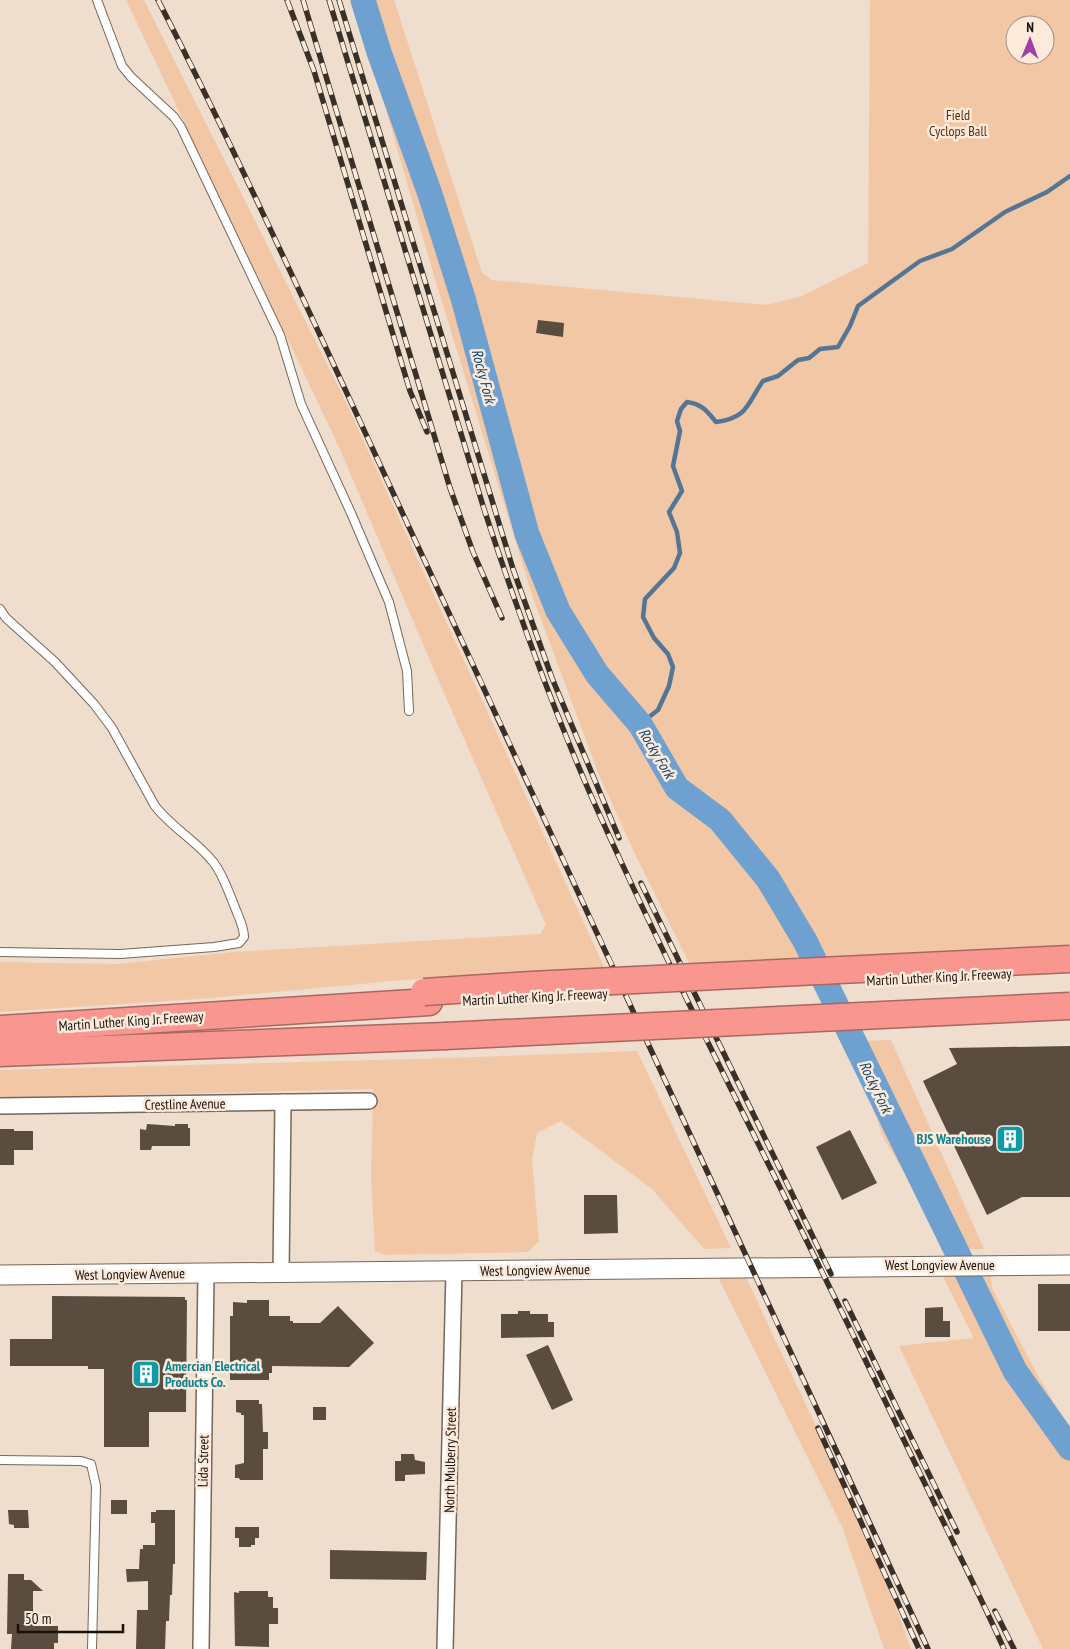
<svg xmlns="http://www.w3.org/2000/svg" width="1070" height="1649" font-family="'PT Sans Narrow',sans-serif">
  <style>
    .green { fill: #f2c7a6; fill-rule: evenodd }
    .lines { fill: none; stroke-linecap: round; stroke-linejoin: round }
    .stream { stroke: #547694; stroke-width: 4.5 }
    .river { stroke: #6ea1cf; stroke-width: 25 }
    .building { fill: #5b4c40 }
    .service-casing { stroke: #77665a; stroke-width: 10 }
    .minor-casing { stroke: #77665a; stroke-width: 18 }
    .tertiary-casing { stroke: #77665a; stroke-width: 21 }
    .motorway-casing { stroke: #a96761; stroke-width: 29 }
    .service { stroke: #fff; stroke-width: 8 }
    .minor { stroke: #fff; stroke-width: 15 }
    .tertiary { stroke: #fff; stroke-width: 19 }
    .motorway { stroke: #f8968f; stroke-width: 26 }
    .rail-casing { stroke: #383029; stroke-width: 5.5 }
    .rail { stroke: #fdeadb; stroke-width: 4; stroke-dasharray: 11; stroke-linecap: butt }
    .motorway-bridge-casing { stroke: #a96761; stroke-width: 29; stroke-linecap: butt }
    .motorway-bridge { stroke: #f8968f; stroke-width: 26 }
    .labels { text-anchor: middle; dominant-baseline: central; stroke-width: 5; stroke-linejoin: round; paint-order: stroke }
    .park-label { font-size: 14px; fill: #54300f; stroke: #fdeadb }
    .street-label { font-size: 14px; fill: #17110c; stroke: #fdeadb }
    .culture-label { font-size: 14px; font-weight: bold; fill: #0d838f; stroke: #fdeadb; text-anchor: end }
    .water-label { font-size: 15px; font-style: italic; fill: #0b4672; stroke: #fdeadb }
  </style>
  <rect width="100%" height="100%" fill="#efddce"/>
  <g class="green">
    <path d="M126,0H144L343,396L605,969L404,980L199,999L0,1012V962L117,964L233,952L540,934L546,925L440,684L339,447Z"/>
    <path d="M354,0H394L482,273L492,280L767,305L802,296L868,263L870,0H1070V946L690,965L635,854L599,775L532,595L435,279ZM1015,25H1045V55H1015Z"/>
    <path d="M891,1040L984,1249L941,1250L940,1236L931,1216L884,1139L861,1076L858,1057L862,1041Z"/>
    <path d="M637,1051L731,1248L704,1249L652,1189L561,1121L537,1133L532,1160L539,1241L528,1252L386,1255L375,1251L371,1179L373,1089L0,1098V1070L450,1058Z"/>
    <path d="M990,1270L992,1288L1038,1376L1070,1429V1649H1043L899,1346L974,1338L940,1271Z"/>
    <path d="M743,1271L878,1558L911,1649H884L843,1529L716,1273Z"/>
  </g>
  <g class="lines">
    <path class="stream" d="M640,724L658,710L669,686L673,667L668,654L654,638L643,617L645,599L674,568L680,553L677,532L669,512L682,491L673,466L680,431L677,421L681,409L687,402C702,404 707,411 716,422C748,418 747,404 763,381L778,376L798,360L809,358L820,349L838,347L850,326L858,306L920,261L952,249L1005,212L1047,192L1070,176"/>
    <path class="river" d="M363,0L379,52L430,194L463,298L527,534L558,611L597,674L640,724L677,788L720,820L768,879L805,941L1015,1371L1070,1448"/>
  </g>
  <g class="building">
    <path d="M538,320L564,323L563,337L536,333Z"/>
    <path d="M1070,1046V1197H1022L987,1215L923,1081L957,1064L949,1048Z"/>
    <path d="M147,1124L175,1126V1124H188V1128H190V1146H152L151,1150H140V1129L146,1130Z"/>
    <path d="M0,1129H14V1131H33V1150H14V1165H0Z"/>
    <path d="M850,1130L877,1183L842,1200L816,1147Z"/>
    <path d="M584,1195H617L618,1233L584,1234Z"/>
    <rect x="1038" y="1284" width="32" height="47"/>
    <path d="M52,1296L185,1297V1300H187L186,1412H149V1447H104V1369H88V1366H10V1339H52Z"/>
    <path d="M247,1300H269V1316H290V1321H293V1323H320L338,1306L374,1343L349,1367L272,1366V1373H269V1380H230V1316H233V1302L247,1303Z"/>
    <path d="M943,1307V1321H950V1337H925V1308Z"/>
    <path d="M518,1311H530V1314H548V1322H554V1337L501,1338V1314H518Z"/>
    <path d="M548,1345L573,1400L552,1410L526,1355Z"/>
    <path d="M236,1400H259V1404H262L263,1432H268V1449H263V1480H240L239,1478H235V1465L244,1463V1415H241V1413L236,1412Z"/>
    <rect x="313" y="1407" width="13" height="13"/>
    <path d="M401,1454H414L415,1460L425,1462V1474L405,1475V1481H395V1461H401Z"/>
    <rect x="111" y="1500" width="16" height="14"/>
    <path d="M8,1510H28L29,1528H14V1525L9,1524Z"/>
    <path d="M156,1510H175V1564H173L172,1595H170L169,1621H166L165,1649H136L137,1610H148V1581L127,1582L126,1569H139L140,1549H143V1545H155V1523H151V1512H156Z"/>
    <path d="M235,1527H259V1538H255V1545H251V1547H239V1538H235Z"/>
    <path d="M330,1550L427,1552L426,1580L330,1579Z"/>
    <path d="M8,1574H24V1580H31L43,1591H33V1626H58V1643H54V1649H11L12,1634H7Z"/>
    <path d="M239,1591H268V1597H273V1608H278V1624H269V1647L235,1646L234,1592L239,1593Z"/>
  </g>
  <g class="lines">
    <defs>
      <g id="service">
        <path d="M97,0L122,66L131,77L174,117L181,127L280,335L301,404L351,513L389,602L407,671L409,711"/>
        <path d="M0,609L6,618L55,662L94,704L112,728L155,806C172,828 197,841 214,863C223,875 228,890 234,905C238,916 244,926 244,937L239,943L214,947L120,954L0,952"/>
        <path d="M0,1460L81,1461L91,1464L96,1486L92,1649"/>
      </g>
      <g id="minor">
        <path d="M0,1106L369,1101"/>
        <path d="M281,1273L283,1102"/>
        <path d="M201,1649L206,1273"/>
        <path d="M445,1649L454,1271"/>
      </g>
      <path id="tertiary" d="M0,1275L1070,1265"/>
      <g id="motorway">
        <path d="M0,1029L429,1002"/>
        <path d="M0,1053L445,1036"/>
      </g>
    </defs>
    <use href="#service" class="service-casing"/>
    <use href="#minor" class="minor-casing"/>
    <use href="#tertiary" class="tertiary-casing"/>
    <use href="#motorway" class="motorway-casing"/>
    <use href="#service" class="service"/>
    <use href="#minor" class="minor"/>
    <use href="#tertiary" class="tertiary"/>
    <use href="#motorway" class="motorway"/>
    <defs>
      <g id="rail">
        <path d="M158,0C254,187 340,380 429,570C596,929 761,1290 928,1649"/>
        <path d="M287,0L314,71L410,391L427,432"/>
        <path d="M303,0L450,488L473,552L502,618"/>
        <path d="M329,0L484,509C516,607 551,704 592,798C666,963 749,1124 829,1286C863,1354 895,1422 928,1490C953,1543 980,1595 1004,1649"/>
        <path d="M339,0L513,569L552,678L619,838"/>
        <path d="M641,883L831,1274"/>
        <path d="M845,1301L957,1532"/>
        <path d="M818,1428L919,1649"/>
        <path d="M995,1611L1014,1649"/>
      </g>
    </defs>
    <use href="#rail" class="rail-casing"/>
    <use href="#rail" class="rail"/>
    <defs>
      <g id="motorway-bridge">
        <path d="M424,992L531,985L1070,959"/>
        <path d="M445,1036L1070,1006"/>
      </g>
    </defs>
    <use href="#motorway-bridge" class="motorway-bridge-casing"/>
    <use href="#motorway-bridge" class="motorway-bridge"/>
  </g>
  <defs>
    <symbol id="building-square" viewBox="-11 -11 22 22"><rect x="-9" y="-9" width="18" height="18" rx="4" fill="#0f9aa8" stroke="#fdeadb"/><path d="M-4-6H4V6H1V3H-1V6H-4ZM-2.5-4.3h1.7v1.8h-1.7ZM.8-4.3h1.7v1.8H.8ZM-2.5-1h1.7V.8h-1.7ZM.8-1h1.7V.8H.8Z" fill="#fff"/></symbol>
  </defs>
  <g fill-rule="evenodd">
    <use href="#building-square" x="994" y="1123" width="32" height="32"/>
    <use href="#building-square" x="130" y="1358" width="32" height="32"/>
  </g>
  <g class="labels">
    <g class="park-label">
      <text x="958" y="115">Field<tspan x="958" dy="16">Cyclops Ball</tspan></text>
    </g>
    <g class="street-label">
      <text transform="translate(939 977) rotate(-3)">Martin Luther King Jr. Freeway</text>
      <text transform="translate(535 997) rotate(-3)">Martin Luther King Jr. Freeway</text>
      <text transform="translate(131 1021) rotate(-4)">Martin Luther King Jr. Freeway</text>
      <text transform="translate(185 1104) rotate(-1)">Crestline Avenue</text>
      <text x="940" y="1265">West Longview Avenue</text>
      <text transform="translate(535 1270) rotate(-1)">West Longview Avenue</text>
      <text transform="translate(130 1274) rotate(-1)">West Longview Avenue</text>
      <text transform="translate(450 1460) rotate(-89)">North Mulberry Street</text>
      <text transform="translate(203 1461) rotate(-89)">Lida Street</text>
    </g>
    <g class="culture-label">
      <text x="991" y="1139">BJS Warehouse</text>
      <text x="165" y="1366" text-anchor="start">Amercian Electrical<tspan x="165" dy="16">Products Co.</tspan></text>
    </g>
    <g class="water-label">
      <text transform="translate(484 376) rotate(75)">Rocky Fork</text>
      <text transform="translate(657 753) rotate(59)">Rocky Fork</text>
      <text transform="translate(876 1087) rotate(64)">Rocky Fork</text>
    </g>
  </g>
  <g transform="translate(1030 40) rotate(1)"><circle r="24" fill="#fdeadb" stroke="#a19388"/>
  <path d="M0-4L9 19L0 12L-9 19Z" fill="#a13fa6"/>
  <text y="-8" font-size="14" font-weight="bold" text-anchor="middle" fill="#17110c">N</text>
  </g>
  <path d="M18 1624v8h105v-8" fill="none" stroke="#17110c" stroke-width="2.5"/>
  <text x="25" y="1624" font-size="15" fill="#17110c" stroke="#fdeadb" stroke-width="4" paint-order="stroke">50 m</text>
</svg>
